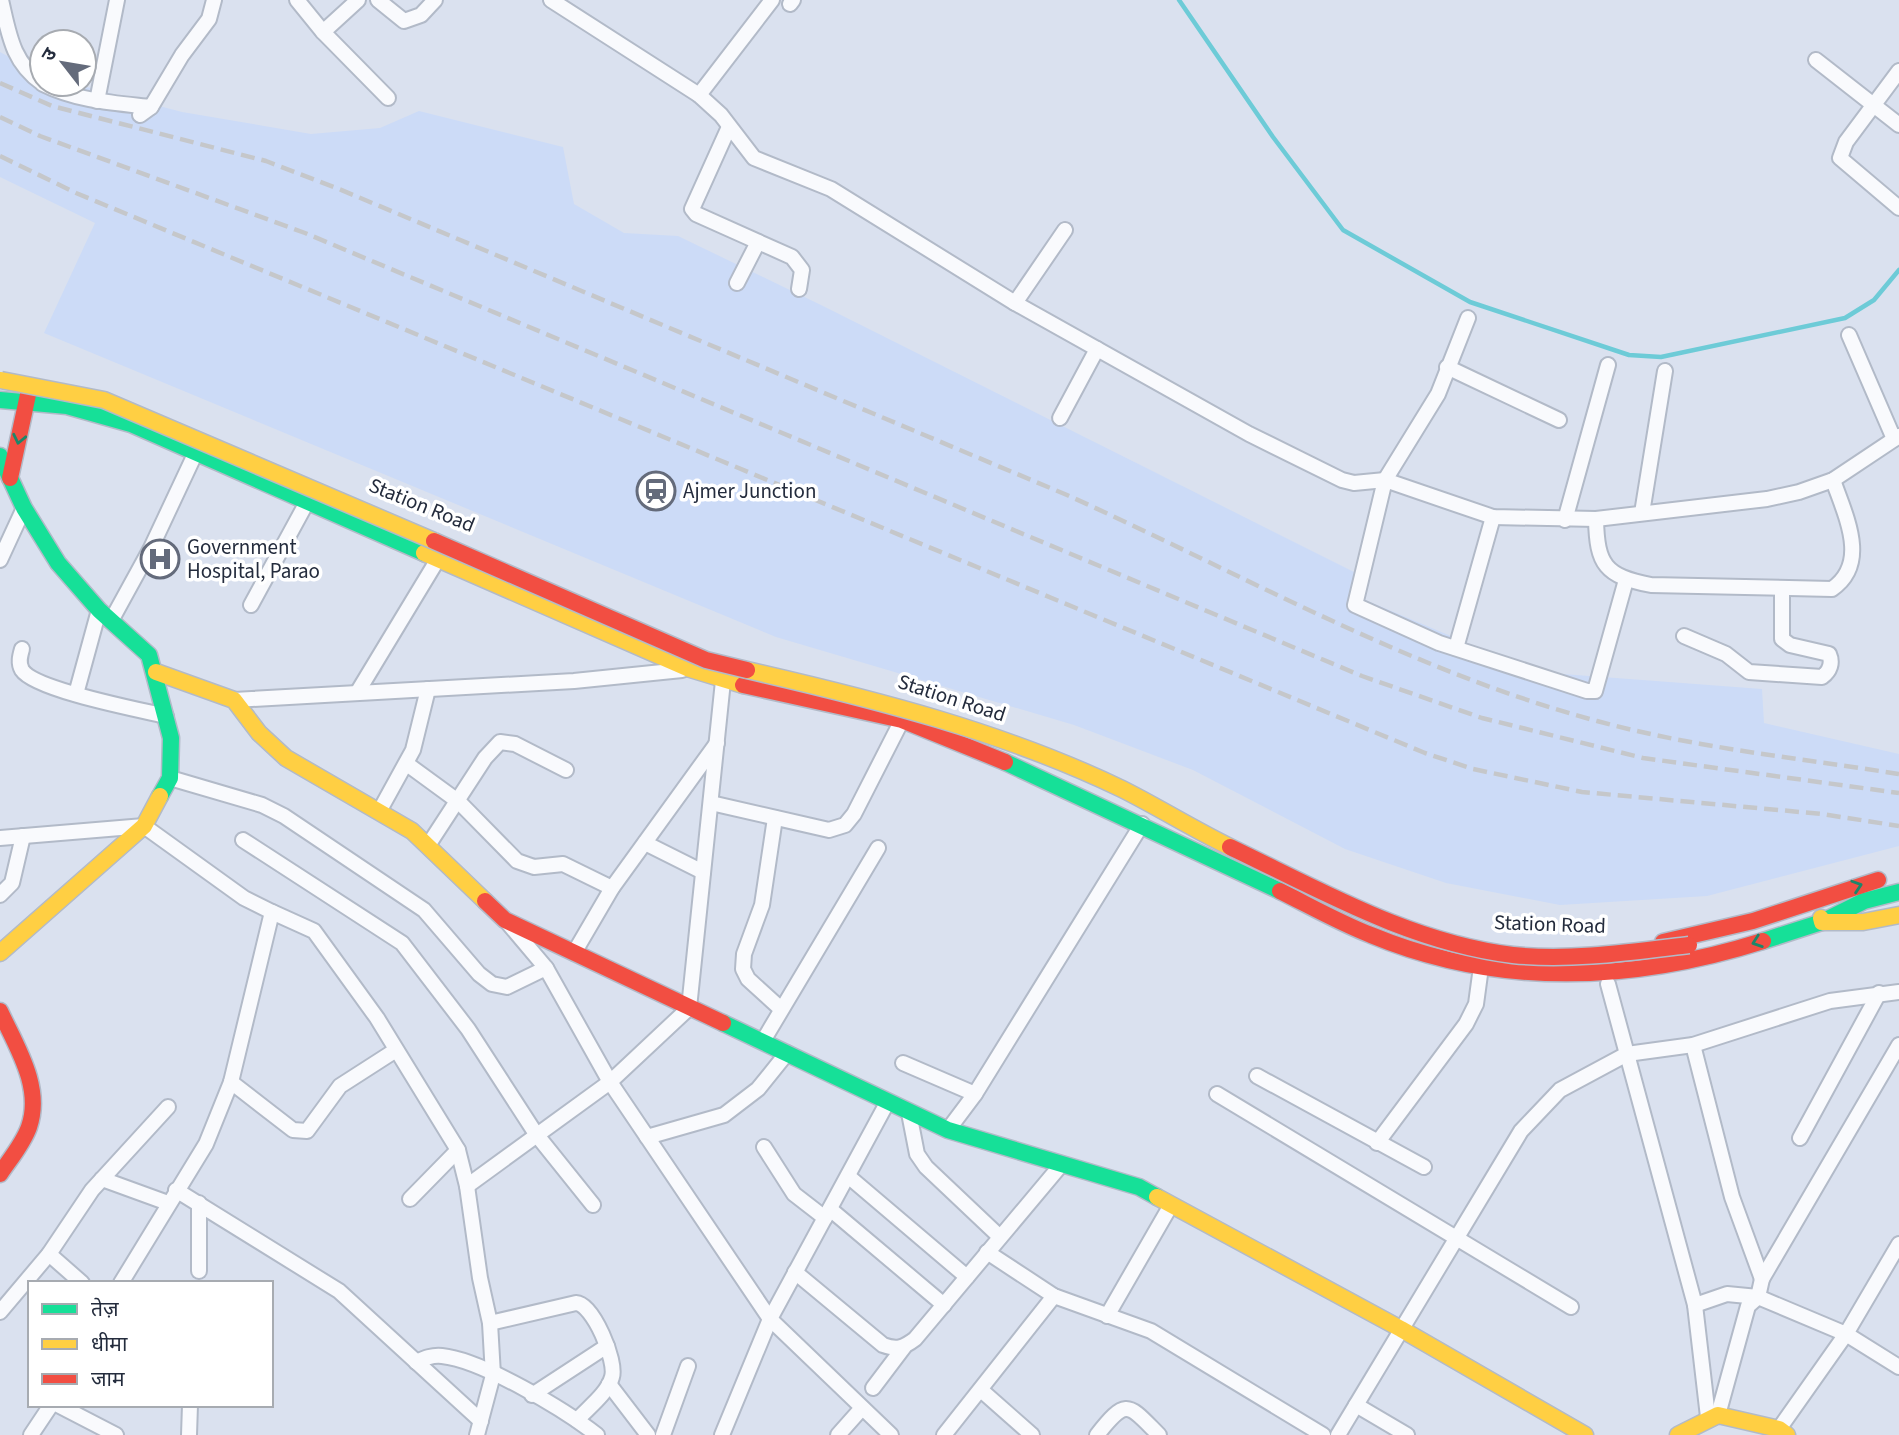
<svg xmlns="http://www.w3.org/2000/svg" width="1899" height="1435" font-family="'Source Sans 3','Noto Sans Devanagari',sans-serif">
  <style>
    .built { fill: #ccdbf7 }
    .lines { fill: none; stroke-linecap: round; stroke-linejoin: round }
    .stream { stroke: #6dcbd7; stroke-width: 4.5 }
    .street-casing { stroke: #b2bac8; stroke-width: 18 }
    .fast-casing { stroke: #b2bac8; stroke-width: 19 }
    .slow-casing { stroke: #b2bac8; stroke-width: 19 }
    .jam-casing { stroke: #b2bac8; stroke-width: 19 }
    .street { stroke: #f9fafd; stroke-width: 14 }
    .fast { stroke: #16e098; stroke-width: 16 }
    .slow { stroke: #ffcf43; stroke-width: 16 }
    .jam { stroke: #f24e42; stroke-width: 16 }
    .rail { stroke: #c5c7ca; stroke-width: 4.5; stroke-dasharray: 14 7; stroke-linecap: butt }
    .slow-bridge-casing { stroke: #b2bac8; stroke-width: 19; stroke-linecap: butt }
    .jam-bridge-casing { stroke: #b2bac8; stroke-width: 19; stroke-linecap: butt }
    .slow-bridge { stroke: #ffcf43; stroke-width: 16 }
    .jam-bridge { stroke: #f24e42; stroke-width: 16 }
    .oneway { stroke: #1d866a }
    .labels { text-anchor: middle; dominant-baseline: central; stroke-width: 7; stroke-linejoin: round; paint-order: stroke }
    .poi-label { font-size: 21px; fill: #242c3d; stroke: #fff; text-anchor: start }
    .street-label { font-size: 21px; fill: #242c3d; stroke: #fff }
  </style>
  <rect width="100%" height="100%" fill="#dae1ef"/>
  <path class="built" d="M0,52L42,75V84H75L182,112L311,134L380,128L419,111L563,147L574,204L624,233L678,236L823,306L1354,572L1351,594L1536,672L1762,689L1764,723L1899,754V846L1707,896L1560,905L1446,883L1345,849L1193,770L1074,725L776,637L44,333L95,223L0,177Z"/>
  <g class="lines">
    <path class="stream" d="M1179,0L1273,137L1343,230L1470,302L1629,355L1661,357L1845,318L1874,300L1899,270"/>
    <defs>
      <g id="street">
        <path d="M1,0C9,34 12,62 42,83"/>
        <path d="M297,0L323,32L388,98"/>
        <path d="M378,0L404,21L421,15L435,0"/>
        <path d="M551,0L699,95L721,115L754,158L831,189L1015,303L1249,434L1342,480L1354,483L1385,480L1493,517L1596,519L1767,499L1799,492L1833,480L1899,436"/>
        <path d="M790,4L793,0"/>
        <path d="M323,32L358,0"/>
        <path d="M1816,60L1899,125"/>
        <path d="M1899,71L1846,142L1840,158L1899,208"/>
        <path d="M43,84C77,101 114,103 151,107"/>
        <path d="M699,95L772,0"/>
        <path d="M97,101L117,0"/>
        <path d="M140,115L151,107L182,55L209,19L214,0"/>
        <path d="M729,127L692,209L696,214L792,257L802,270L799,289"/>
        <path d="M737,283L758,242"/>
        <path d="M1015,303L1065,230"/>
        <path d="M1468,318L1438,394L1385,480L1355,605L1439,643L1587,691H1595L1626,580"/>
        <path d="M1849,335L1894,439"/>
        <path d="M1447,367L1559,420"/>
        <path d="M1060,418L1097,349"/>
        <path d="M1642,513L1665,371"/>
        <path d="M1596,519C1597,565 1605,576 1651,585L1832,589C1870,563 1845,515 1833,480"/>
        <path d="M1565,520L1608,365"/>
        <path d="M0,560L24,508"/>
        <path d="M251,605L307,502"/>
        <path d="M111,621L151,548L196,452"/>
        <path d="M1684,636L1726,654L1749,672L1822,677C1830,671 1833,663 1829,654L1790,645L1782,639V588"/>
        <path d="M1456,648L1493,517"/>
        <path d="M22,649C20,656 18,663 22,670C35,690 140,710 166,716"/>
        <path d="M357,693L438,559"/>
        <path d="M76,694L99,610"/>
        <path d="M234,700L574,681L682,670"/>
        <path d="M407,764L459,802L517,861L534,867L563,864L612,888"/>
        <path d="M170,778L262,805L284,816L424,910L479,974L492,984L507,987L546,968"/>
        <path d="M711,803L829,830L845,825L854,814L902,720"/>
        <path d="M380,810L413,750L428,689"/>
        <path d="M775,818L762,905L744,954L743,969L748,979L781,1009"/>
        <path d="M0,838L144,826L244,898L272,912L231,1082L206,1144L121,1283"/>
        <path d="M243,840L402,943L468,1029L536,1134L593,1205"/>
        <path d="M645,843L703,872"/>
        <path d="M429,844L485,758L500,742L515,744L566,770"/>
        <path d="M0,895L12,883L23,836"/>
        <path d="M272,912L314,931L377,1018L458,1150L467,1186L480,1278L490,1323L493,1375L477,1435"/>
        <path d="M508,923L546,968L610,1082L770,1319L891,1435"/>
        <path d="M574,953L612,888L717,743"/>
        <path d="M1608,984L1695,1305L1708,1417"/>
        <path d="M763,1041L878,848"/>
        <path d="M1693,1045L1732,1197L1762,1279"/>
        <path d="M903,1063L975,1094"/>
        <path d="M1257,1076L1424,1167"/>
        <path d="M231,1082L293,1130L307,1131L340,1086L396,1050"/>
        <path d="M1217,1094L1571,1307"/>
        <path d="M909,1113L917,1154L926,1167L1000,1237"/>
        <path d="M948,1130L975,1094L1142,824"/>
        <path d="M647,1137L724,1115L758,1089L787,1053"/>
        <path d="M1800,1138L1879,993"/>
        <path d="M1377,1143L1466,1024L1476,1004L1481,967"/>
        <path d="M764,1147L794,1194L825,1218"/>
        <path d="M848,1176L967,1277"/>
        <path d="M102,1179L168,1203"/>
        <path d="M467,1186L610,1082L689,1008L723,681"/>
        <path d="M176,1190L339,1291L481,1421"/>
        <path d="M410,1199L458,1150"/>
        <path d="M199,1203V1271"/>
        <path d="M830,1209L944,1305"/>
        <path d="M987,1252L1054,1296L1151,1331L1323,1435"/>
        <path d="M49,1254L82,1283"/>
        <path d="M795,1272L883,1345C897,1350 903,1348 915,1339L1061,1165"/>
        <path d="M1695,1305L1727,1294L1758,1297L1846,1334L1899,1367"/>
        <path d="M0,1312L49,1254L92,1190L168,1107"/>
        <path d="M1107,1316L1171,1205"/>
        <path d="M490,1323L576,1303C593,1304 617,1361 612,1377C608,1393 588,1408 577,1420"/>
        <path d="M416,1362C425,1358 432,1355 442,1356C482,1360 565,1410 597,1435"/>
        <path d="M609,1384L648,1435"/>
        <path d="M873,1388L904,1347"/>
        <path d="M981,1390L1032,1435"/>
        <path d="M532,1395L607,1346"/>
        <path d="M58,1405L116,1435"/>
        <path d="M1356,1405L1407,1435"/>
        <path d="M1718,1415L1748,1306L1758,1297L1762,1279L1899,1045"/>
        <path d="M1779,1429L1846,1334L1899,1244"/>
        <path d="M31,1435L51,1405"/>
        <path d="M189,1435L190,1405"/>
        <path d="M663,1435L688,1366"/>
        <path d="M722,1435L770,1319L887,1103"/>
        <path d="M838,1435L862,1408"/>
        <path d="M944,1435L1054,1296"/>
        <path d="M1097,1435C1127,1397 1128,1404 1159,1435"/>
        <path d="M1338,1435L1521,1131L1560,1090L1627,1054L1693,1045L1830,1001L1899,992"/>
      </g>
      <g id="fast">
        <path d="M0,400L67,406L131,424L424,553"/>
        <path d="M0,456L24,508L58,563L99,610L149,655L171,738L170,778L160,796"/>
        <path d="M1005,762L1280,891"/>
        <path d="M1763,941L1822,922L1864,901L1899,892"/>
        <path d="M723,1023L948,1130L1139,1187L1157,1197"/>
      </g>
      <g id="slow">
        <path d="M424,553L687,668L743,685"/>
        <path d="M156,672L234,700L259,733L286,758L412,831L485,901"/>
        <path d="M1821,918L1822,922H1863L1899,915"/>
        <path d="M0,953L144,826L160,796"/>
        <path d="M1157,1197L1401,1329L1585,1435"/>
        <path d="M1678,1435L1718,1415L1779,1429L1787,1435"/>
      </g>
      <g id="jam">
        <path d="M10,478L29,390"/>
        <path d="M743,685L902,720L1005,762"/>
        <path d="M1280,891C1310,906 1340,923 1371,935C1499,988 1633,982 1763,941"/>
        <path d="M485,901L505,920L723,1023"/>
        <path d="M1663,942L1753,921L1878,880"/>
        <path d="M0,1011C16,1046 43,1087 29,1127C23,1144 10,1159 0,1174"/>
      </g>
    </defs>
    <use href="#street" class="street-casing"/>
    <use href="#fast" class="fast-casing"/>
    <use href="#slow" class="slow-casing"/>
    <use href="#jam" class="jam-casing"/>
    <use href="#street" class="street"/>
    <use href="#fast" class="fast"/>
    <use href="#slow" class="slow"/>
    <use href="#jam" class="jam"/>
    <g class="rail">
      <path d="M0,83L52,106L266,161L339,189L1067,495C1242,574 1411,671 1597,721C1696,748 1798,758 1899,774"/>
      <path d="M0,117L40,136L305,233L1362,676L1482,718L1643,758L1899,793"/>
      <path d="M0,156L76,193L1425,753L1473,769L1582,792L1822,814L1899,826"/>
    </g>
    <defs>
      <g id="slow-bridge">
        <path d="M1,380L104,400L434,541"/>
        <path d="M747,670C874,699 1004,732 1122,789C1158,807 1193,829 1230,847"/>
      </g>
      <g id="jam-bridge">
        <path d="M434,541L706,660L747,670"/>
        <path d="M1230,847C1320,890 1412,943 1513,955C1571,961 1631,952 1689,945"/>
      </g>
    </defs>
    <use href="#slow-bridge" class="slow-bridge-casing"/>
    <use href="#jam-bridge" class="jam-bridge-casing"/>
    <use href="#slow-bridge" class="slow-bridge"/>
    <use href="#jam-bridge" class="jam-bridge"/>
  </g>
  <defs><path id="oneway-chevron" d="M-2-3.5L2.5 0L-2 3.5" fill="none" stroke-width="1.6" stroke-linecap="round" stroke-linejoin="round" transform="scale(1.75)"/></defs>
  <g class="oneway">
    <use href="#oneway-chevron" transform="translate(19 439) rotate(102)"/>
    <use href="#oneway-chevron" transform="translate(1857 886) rotate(-18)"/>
    <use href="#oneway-chevron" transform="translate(1757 942) rotate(161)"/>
  </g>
  <defs>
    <symbol id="station-ring" viewBox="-11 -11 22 22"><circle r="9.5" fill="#fff" stroke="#646b7b" stroke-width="1.5"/><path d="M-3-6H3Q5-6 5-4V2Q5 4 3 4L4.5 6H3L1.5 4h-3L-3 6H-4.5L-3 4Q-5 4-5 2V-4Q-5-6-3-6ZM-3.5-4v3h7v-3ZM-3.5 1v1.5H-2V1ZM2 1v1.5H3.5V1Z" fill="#646b7b"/></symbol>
    <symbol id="hospital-ring" viewBox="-11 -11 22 22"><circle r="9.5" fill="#fff" stroke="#646b7b" stroke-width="1.5"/><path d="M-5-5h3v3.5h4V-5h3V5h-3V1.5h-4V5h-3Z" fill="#646b7b"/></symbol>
  </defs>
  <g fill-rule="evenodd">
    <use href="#station-ring" x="634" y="469" width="44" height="44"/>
    <use href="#hospital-ring" x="138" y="537" width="44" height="44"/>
  </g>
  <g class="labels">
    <g class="poi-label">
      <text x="683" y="491">Ajmer Junction</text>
      <text x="187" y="547">Government<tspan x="187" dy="24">Hospital, Parao</tspan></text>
    </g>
    <g class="street-label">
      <text transform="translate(422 505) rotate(22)">Station Road</text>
      <text transform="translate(952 698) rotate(18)">Station Road</text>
      <text transform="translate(1550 924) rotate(2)">Station Road</text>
    </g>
  </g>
  <rect x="28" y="1281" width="245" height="126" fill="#ffffff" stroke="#a7abb1" stroke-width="2"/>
  <rect x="42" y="1304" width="35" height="10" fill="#16e098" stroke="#a7abb1" stroke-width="2"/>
  <text x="91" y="1316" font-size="21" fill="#242c3d">तेज़</text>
  <rect x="42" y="1339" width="35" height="10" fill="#ffcf43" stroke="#a7abb1" stroke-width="2"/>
  <text x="91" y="1351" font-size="21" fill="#242c3d">धीमा</text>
  <rect x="42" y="1374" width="35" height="10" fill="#f24e42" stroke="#a7abb1" stroke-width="2"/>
  <text x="91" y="1386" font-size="21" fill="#242c3d">जाम</text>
  <g transform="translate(63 63) rotate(301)"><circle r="33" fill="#ffffff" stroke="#a7abb1" stroke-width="2"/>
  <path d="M0-5L12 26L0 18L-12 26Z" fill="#646b7b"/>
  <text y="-10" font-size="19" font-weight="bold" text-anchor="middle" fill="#242c3d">उ</text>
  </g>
</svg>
